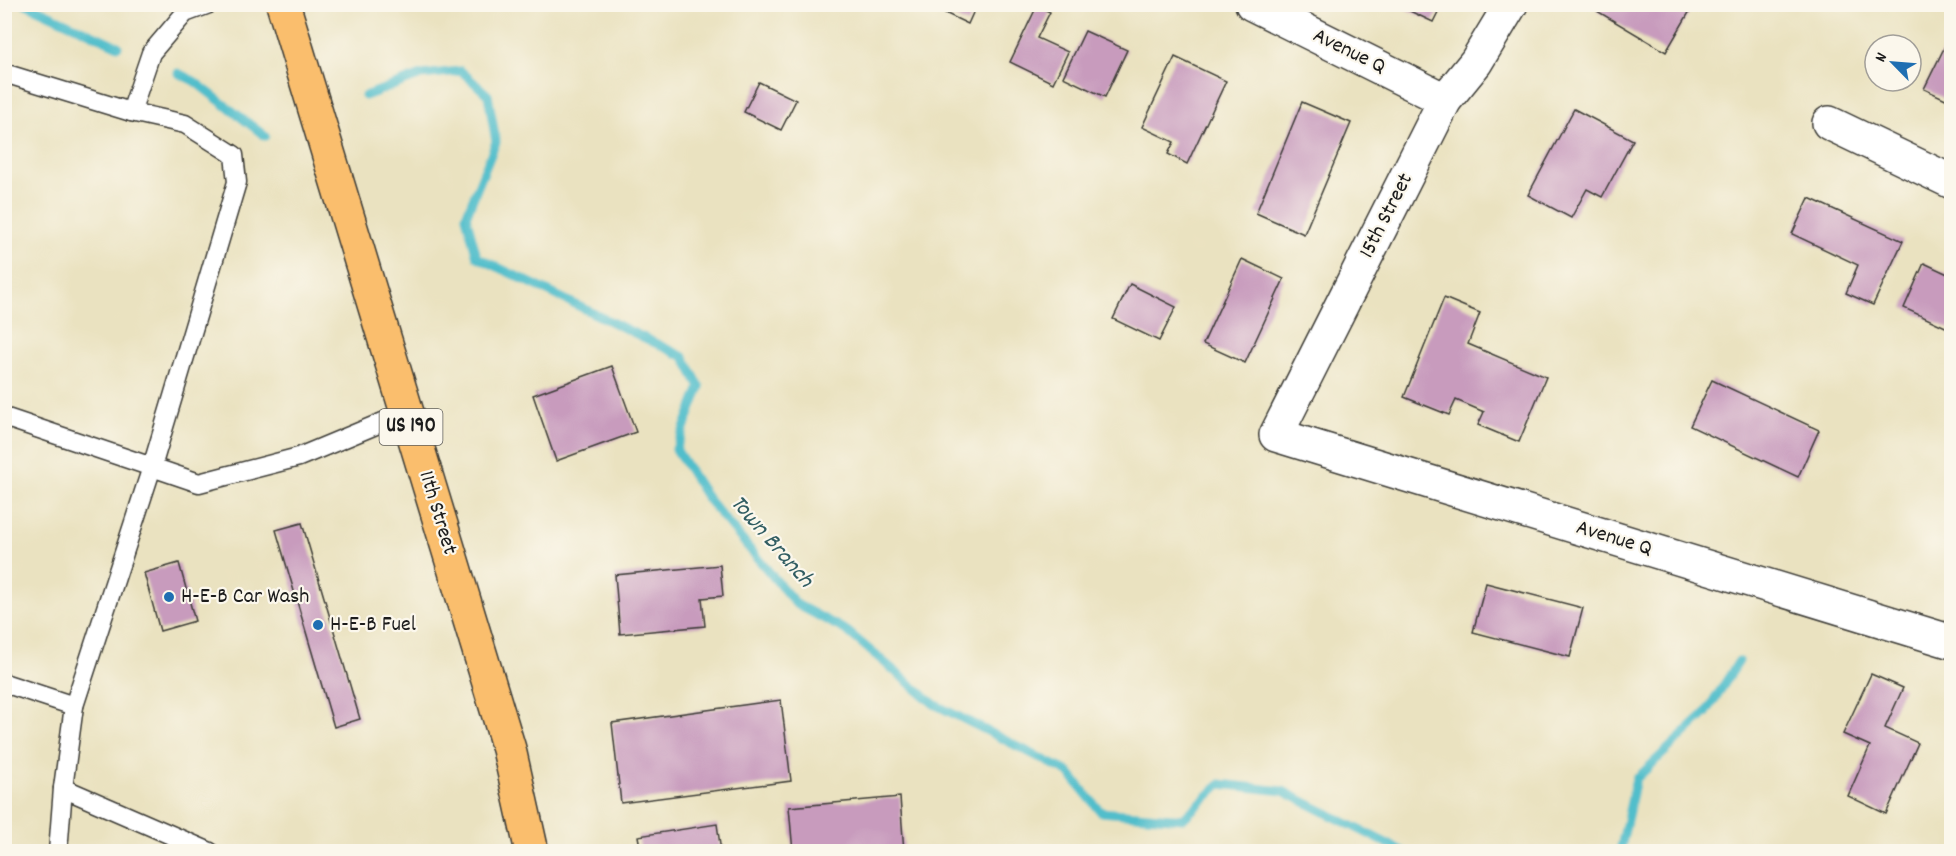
<svg xmlns="http://www.w3.org/2000/svg" width="1956" height="856" font-family="Dekko,sans-serif">
  <style>
    .lines { fill: none; stroke-linecap: round; stroke-linejoin: round }
    .stream { stroke: #51becb; stroke-width: 9 }
    .building { fill: #c89bbd }
    .service-casing { stroke: #3b3a35; stroke-width: 21 }
    .minor-casing { stroke: #3b3a35; stroke-width: 36 }
    .primary-casing { stroke: #3b3a35; stroke-width: 36 }
    .service { stroke: #fff; stroke-width: 18 }
    .minor { stroke: #fff; stroke-width: 33 }
    .primary { stroke: #fabe6d; stroke-width: 33 }
    .poi-dot { fill: #1f6fb2; stroke: #fbf7ec; stroke-width: 2 }
    .labels { text-anchor: middle; dominant-baseline: central; stroke-width: 4.5; stroke-linejoin: round; paint-order: stroke }
    .shield { fill: #fbf7ec; stroke: #5f5e5a; stroke-width: 1.5 }
    .shield-label { font-size: 21px; font-weight: bold; fill: #1c1c1c }
    .street-label { font-size: 22px; fill: #1c1c1c; stroke: #fbf7ec }
    .poi-label { font-size: 22px; fill: #1c1c1c; stroke: #fbf7ec; text-anchor: start }
    .water-label { font-size: 24px; font-style: italic; fill: #315d62; stroke: #fbf7ec }
  </style>
  <rect width="100%" height="100%" fill="#fbf7ec"/>
  <filter id="ink" filterUnits="userSpaceOnUse"><feTurbulence type="fractalNoise" baseFrequency=".0167" numOctaves="2"/><feDisplacementMap in="SourceGraphic" scale="12" xChannelSelector="R" yChannelSelector="G"/><feConvolveMatrix kernelMatrix="1 2 1 2 8 2 1 2 1" color-interpolation-filters="sRGB"/></filter>
  <filter id="wash" filterUnits="userSpaceOnUse"><feTurbulence type="fractalNoise" baseFrequency=".008" numOctaves="4" result="noise"/><feDisplacementMap in="SourceGraphic" scale="24" xChannelSelector="R" yChannelSelector="G"/><feGaussianBlur stdDeviation="1.35" result="paint"/><feColorMatrix in="noise" values="0 0 0 0 0 0 0 0 0 0 0 0 0 0 0 0 0 1.4 0 .05"/><feComposite in="paint" operator="in"/></filter>
  <g filter="url(#wash)">
    <rect width="100%" height="100%" fill="#eae2c0"/>
    <g class="lines">
      <g class="stream">
        <path d="M26,4L118,46"/>
        <path d="M178,73L194,81L265,136"/>
        <path d="M365,96L421,75L461,71L488,95L496,142L466,216L477,257L684,357L700,387L676,449L707,498L796,604L847,631L934,704L1068,772L1101,812L1183,819L1220,784L1283,791L1404,852"/>
        <path d="M1620,852L1636,779L1706,713L1739,661"/>
      </g>
    </g>
    <g id="blocks">
      <g class="building">
        <path d="M926,4H977L968,24Z"/>
        <path d="M1395,4H1442L1433,22Z"/>
        <path d="M1601,4H1694L1666,52L1597,11Z"/>
        <path d="M1037,6L1050,12L1037,38L1068,52L1053,83L1010,62Z"/>
        <path d="M1085,31L1127,50L1105,97L1063,77Z"/>
        <path d="M1952,32V102L1924,89Z"/>
        <path d="M1175,57L1226,81L1187,164L1168,154L1174,142L1142,127Z"/>
        <path d="M759,82L796,100L781,130L744,112Z"/>
        <path d="M1302,102L1351,123L1304,234L1256,213Z"/>
        <path d="M1574,109L1633,140L1602,197L1587,189L1571,218L1528,195Z"/>
        <path d="M1809,198L1903,241L1873,305L1846,293L1858,265L1792,234Z"/>
        <path d="M1242,259L1284,279L1245,363L1203,344Z"/>
        <path d="M1924,263L1952,276V330L1904,308Z"/>
        <path d="M1130,284L1176,307L1159,341L1113,319Z"/>
        <path d="M1444,298L1480,313L1468,344L1546,377L1519,442L1478,425L1484,412L1456,400L1449,415L1404,397Z"/>
        <path d="M612,366L636,432L556,461L533,395Z"/>
        <path d="M1712,380L1819,430L1798,477L1690,426Z"/>
        <path d="M302,523L360,719L334,727L276,530Z"/>
        <path d="M179,563L195,621L160,631L144,573Z"/>
        <path d="M720,565L723,596L702,598L705,626L620,634L615,575Z"/>
        <path d="M1486,583L1583,608L1570,657L1473,632Z"/>
        <path d="M1871,674L1903,688L1885,728L1918,743L1886,814L1848,796L1870,746L1843,734Z"/>
        <path d="M781,700L791,781L621,803L612,723Z"/>
        <path d="M900,797L904,852H793L789,807Z"/>
        <path d="M717,824L721,852H641L638,836Z"/>
      </g>
    </g>
  </g>
  <g filter="url(#ink)">
    <use href="#blocks" fill-opacity="0" stroke="#3b3a35" stroke-width="1.5"/>
    <g class="lines">
      <defs>
        <g id="service">
          <path d="M4,73L131,112"/>
          <path d="M4,417L152,467L237,182L234,155L185,124L131,112L151,53L185,13L209,4"/>
          <path d="M4,683L74,706L152,467L199,483L299,457L407,412"/>
          <path d="M63,788L74,706"/>
          <path d="M58,852L63,788L210,852"/>
        </g>
        <g id="minor">
          <path d="M1252,4L1445,100"/>
          <path d="M1511,4L1476,62L1445,100L1276,435L1952,642"/>
          <path d="M1829,123L1952,182"/>
        </g>
        <path id="primary" d="M283,4L509,749L532,852"/>
      </defs>
      <use href="#service" class="service-casing"/>
      <use href="#minor" class="minor-casing"/>
      <use href="#primary" class="primary-casing"/>
      <use href="#service" class="service"/>
      <use href="#minor" class="minor"/>
      <use href="#primary" class="primary"/>
    </g>
  </g>
  <g class="poi-dot">
    <circle cx="169" cy="597" r="6"/>
    <circle cx="318" cy="625" r="6"/>
  </g>
  <g class="labels">
    <rect class="shield" x="379.5" y="409" width="63" height="36" rx="4.5"/>
    <g class="shield-label">
      <text x="411" y="427">US 190</text>
    </g>
    <g class="street-label">
      <text transform="translate(1349 52) rotate(26)">Avenue Q</text>
      <text transform="translate(1387 216) rotate(-63)">15th Street</text>
      <text transform="translate(437 513) rotate(73)">11th Street</text>
      <text transform="translate(1614 539) rotate(17)">Avenue Q</text>
    </g>
    <g class="poi-label">
      <text x="181" y="597">H-E-B Car Wash</text>
      <text x="330" y="625">H-E-B Fuel</text>
    </g>
    <g class="water-label">
      <text transform="translate(771 542) rotate(49)">Town Branch</text>
    </g>
  </g>
  <rect width="1956" height="856" fill="none" stroke="#fbf7ec" stroke-width="24"/>
  <g transform="translate(1893 63) rotate(295)"><circle r="28" fill="#fbf7ec" stroke="#a29f99" stroke-width="1.5"/>
  <path d="M0-4.5L10 22L0 15L-10 22Z" fill="#1f6fb2"/>
  <text y="-9" font-size="16" font-weight="bold" text-anchor="middle" fill="#1c1c1c">N</text>
  </g>
</svg>
